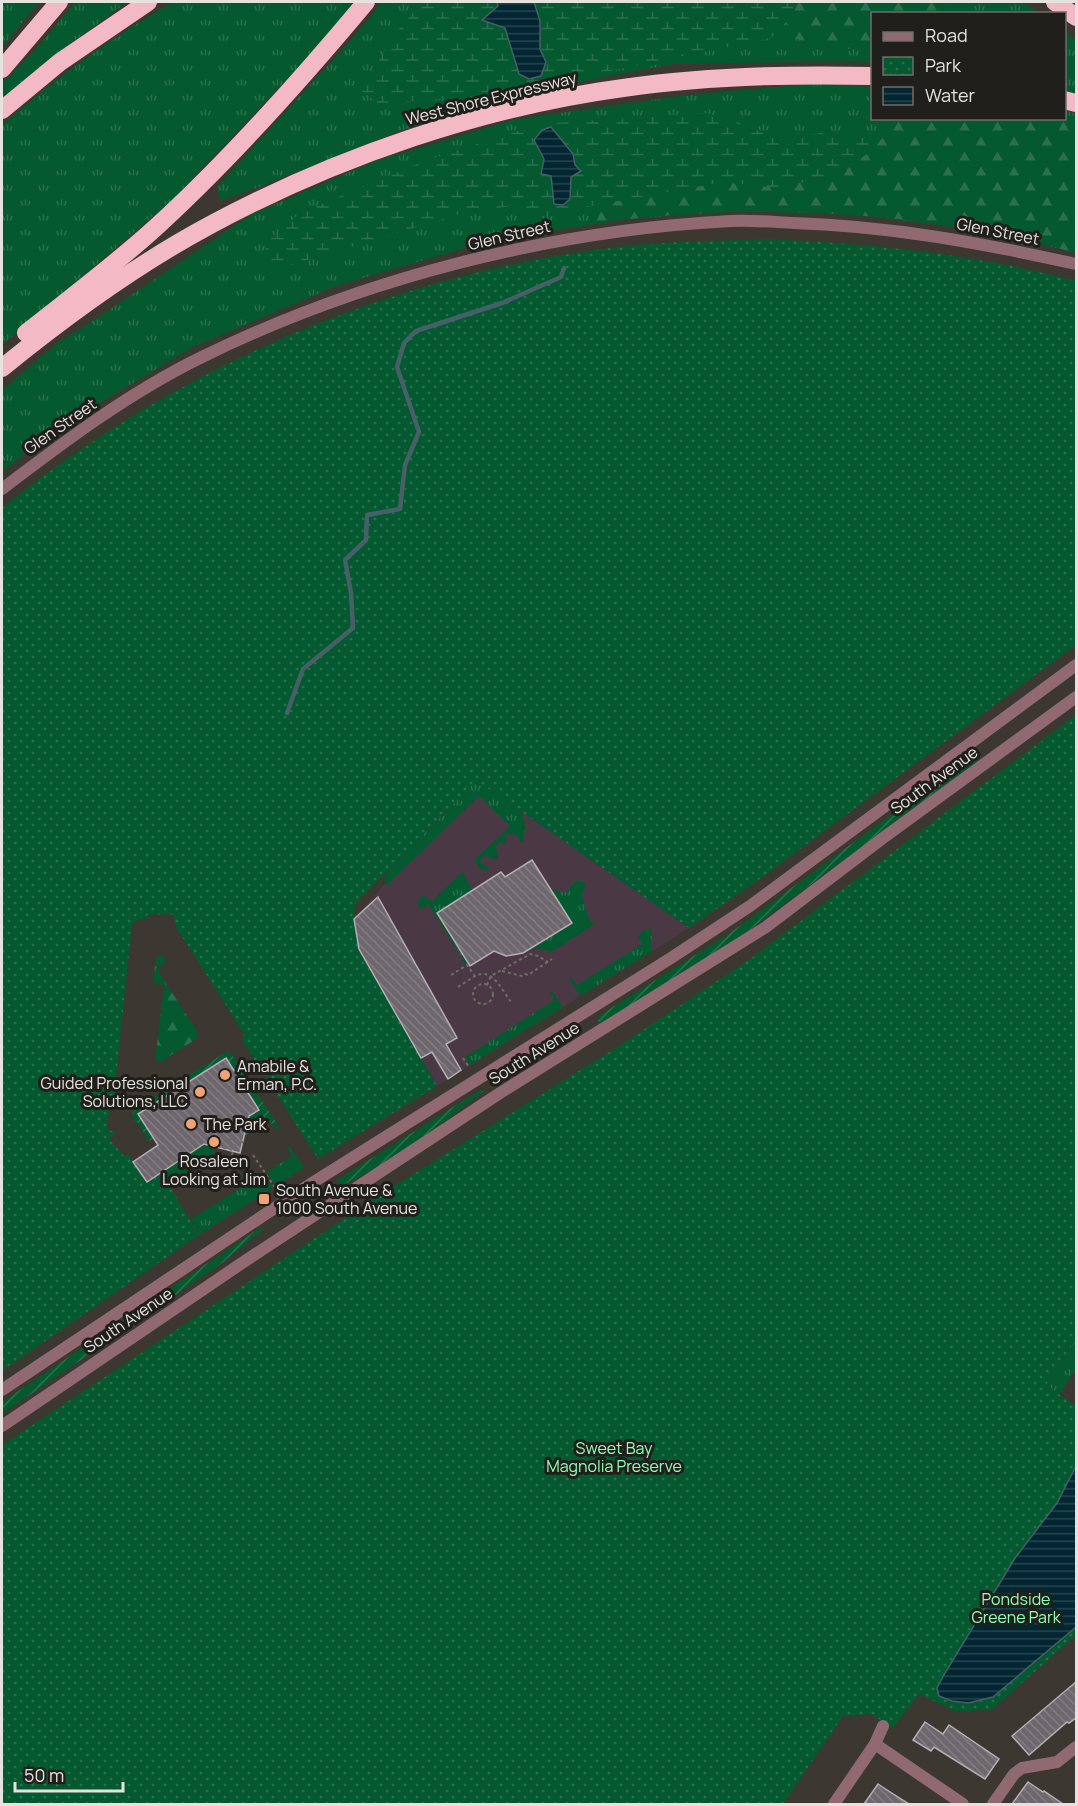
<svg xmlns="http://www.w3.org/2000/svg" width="1078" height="1806" font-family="Manrope,sans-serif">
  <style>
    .commercial { fill: #4a3945 }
    .grass { fill: url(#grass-tufts) }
    .forest { fill: url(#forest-firs) }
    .wetland { fill: url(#wetland-marsh); fill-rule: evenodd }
    .park { fill: url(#park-dots) }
    .garden { fill: url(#garden-furrows) }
    .water { fill: url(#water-rules); stroke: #475f66; stroke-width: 1.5 }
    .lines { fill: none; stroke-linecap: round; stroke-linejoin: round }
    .stream { stroke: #475f66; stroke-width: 4.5 }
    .building { fill: url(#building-back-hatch); stroke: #b7afb6; stroke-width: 1.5 }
    .path { stroke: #716d66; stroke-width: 2; stroke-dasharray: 3 3; stroke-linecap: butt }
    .minor { stroke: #916a71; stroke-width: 12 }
    .tertiary { stroke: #916a71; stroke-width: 12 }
    .motorway { stroke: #f3b9c4; stroke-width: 18 }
    .poi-dot { fill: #efa377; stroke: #211f1b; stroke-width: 2 }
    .labels { text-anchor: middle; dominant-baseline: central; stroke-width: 6; stroke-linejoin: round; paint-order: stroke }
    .street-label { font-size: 16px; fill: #e6e3de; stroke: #211f1b }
    .poi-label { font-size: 16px; fill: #e6e3de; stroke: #211f1b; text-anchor: start }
    .park-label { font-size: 16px; fill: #8dfeb7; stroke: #211f1b }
  </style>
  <defs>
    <pattern id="grass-tufts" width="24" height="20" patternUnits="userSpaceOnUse" patternTransform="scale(1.5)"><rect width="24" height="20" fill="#045930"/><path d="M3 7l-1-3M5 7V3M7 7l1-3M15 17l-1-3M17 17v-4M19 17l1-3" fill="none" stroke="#29714e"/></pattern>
    <pattern id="forest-firs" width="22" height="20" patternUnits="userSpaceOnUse" patternTransform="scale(1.5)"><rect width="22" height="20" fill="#045930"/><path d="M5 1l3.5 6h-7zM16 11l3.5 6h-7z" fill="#29714e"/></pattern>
    <pattern id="wetland-marsh" width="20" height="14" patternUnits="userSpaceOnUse" patternTransform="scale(1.5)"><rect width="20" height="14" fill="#045930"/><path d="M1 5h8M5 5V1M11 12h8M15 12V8" fill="none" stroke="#29714e"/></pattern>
    <pattern id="park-dots" width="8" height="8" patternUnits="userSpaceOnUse" patternTransform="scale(1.5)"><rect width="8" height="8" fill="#045930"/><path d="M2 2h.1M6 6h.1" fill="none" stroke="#29714e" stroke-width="1.8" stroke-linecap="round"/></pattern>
    <pattern id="garden-furrows" width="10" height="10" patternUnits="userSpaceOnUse" patternTransform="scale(1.5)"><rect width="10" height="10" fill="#045930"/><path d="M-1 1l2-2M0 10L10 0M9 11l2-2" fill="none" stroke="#29714e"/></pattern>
    <pattern id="water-rules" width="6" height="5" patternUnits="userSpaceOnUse" patternTransform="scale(1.5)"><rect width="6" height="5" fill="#032633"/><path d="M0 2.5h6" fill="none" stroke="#284550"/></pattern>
    <pattern id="building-back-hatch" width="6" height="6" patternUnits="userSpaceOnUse" patternTransform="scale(1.5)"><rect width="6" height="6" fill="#6e676d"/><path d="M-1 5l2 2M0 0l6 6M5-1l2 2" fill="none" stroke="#837d81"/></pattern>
  </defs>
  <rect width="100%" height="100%" fill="#3c3730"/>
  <path class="commercial" d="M476,780L689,928L437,1086L359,949L354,919Z"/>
  <g class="grass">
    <path d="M2,2H39L2,47Z"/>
    <path d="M76,2H127L44,63L2,99V84L33,52Z"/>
    <path d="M173,2H357L341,22L173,199L2,345V125C55,79 111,37 173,2Z"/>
    <path d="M382,2H1022L1039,13L872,14V63L860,61L673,64L527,92L399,131L267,184L220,201L217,187L351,40Z"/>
    <path d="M1064,31L1076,40V96L1065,94Z"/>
    <path d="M818,83L872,87V118H1064L1065,111L1076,114V253L986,231L859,215L740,211L626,219L489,241L336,286L193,347L56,429L2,472V390L59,342L94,320L252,214L375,161L516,119L680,96Z"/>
    <path d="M495,779C512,799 533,814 522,843L516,835L507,833L505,845L501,842L496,846L498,857L495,859L485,856L482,857L480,863L490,867L483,871L474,860L510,826L479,796L386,886L384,877L387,872L476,780Z"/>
    <path d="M462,872L473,890L437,913L468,962L465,965L462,960L463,959L429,905L421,909L417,903L423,895L431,902Z"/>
    <path d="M580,880L586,884L582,896L590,922L597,923L551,952L537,948L530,949L572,923L550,888L564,893C571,890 571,881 580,880Z"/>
    <path d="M644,930H652L651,952L580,996L569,978L571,977L577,985L642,944L638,937Z"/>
    <path d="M159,955L163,956L166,962L157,969L167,985L155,984L153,981L156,959Z"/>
    <path d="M551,990L563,1007L470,1065L465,1057L554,1000L550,993Z"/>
    <path d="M237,1061L259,1096L253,1100L231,1065Z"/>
    <path d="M204,1145L214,1147L212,1157L165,1188L153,1178Z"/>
    <path d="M288,1145L305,1167L276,1186L267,1172L292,1156L287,1147Z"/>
    <path d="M244,1172H247L253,1181L264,1174L273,1188L199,1235L191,1219L247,1184L242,1175Z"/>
    <path d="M1076,1339V1368L1060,1394L1046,1385Z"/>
  </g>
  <g class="forest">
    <path d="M796,2H946L951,13L872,14V48C845,52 815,43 789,37L786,22Z"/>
    <path d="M1062,118L1076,124V253C1046,245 1015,235 984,230C855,210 722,204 593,224L595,205L723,182L778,188L869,153L900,119Z"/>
    <path d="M164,985H167L199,1034L197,1035L198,1038L160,1062L155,1061Z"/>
  </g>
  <g class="wetland">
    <path d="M422,2H497L519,74L529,79L541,76L546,62L540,49V21L534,2H796L786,22L771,38L497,94L379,104L362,91L393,36Z"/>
    <path d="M705,113L730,119L780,140L821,133L880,140L869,153L832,176L778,188L723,182L595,205L553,216L512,206L466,212L278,269L262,259L269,240L300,213L425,161L532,126L553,123ZM551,127C580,153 574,164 570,199L554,204L551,176L541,174L544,159L542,130Z"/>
  </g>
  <g class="park">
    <path d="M764,239C870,243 974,254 1076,281V645L753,884L689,928L476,780L355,904L354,919L359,950L437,1086L318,1159L242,1040L244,1034L176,927L174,916L170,914L147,915L146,919H139L132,924L114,1098H110L107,1130L117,1132L109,1139L124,1156L128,1154L147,1182L153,1178L165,1188L169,1185L199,1235L2,1371V508C182,363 406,268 637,245C679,241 722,241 764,239Z"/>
    <path d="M1076,715V1339L1046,1385L1076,1406V1635L992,1710L955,1711L919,1694L893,1728L871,1714L843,1716L783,1804H2V1445L383,1193L619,1046L750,959Z"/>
  </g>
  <g class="garden">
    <path d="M976,756L979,758L977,762L733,942L606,1021L601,1022L597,1021L600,1015L730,933L967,759Z"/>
    <path d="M228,1051L237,1061L231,1065L225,1058L188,1082L186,1077Z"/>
    <path d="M179,1082L182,1086L138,1114L154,1138L149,1141L138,1123L133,1121L132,1114L135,1110Z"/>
    <path d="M480,1090L484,1091C441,1124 391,1165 340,1186L337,1180Z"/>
    <path d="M259,1096L279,1127L278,1130L269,1121L247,1135L227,1130L259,1110L253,1100Z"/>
    <path d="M261,1227L264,1229L222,1263L2,1414V1402Z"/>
  </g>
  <g class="water">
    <path d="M497,2H534L540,21V49L546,62L541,76L529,79L519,74L505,28L482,20L498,6Z"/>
    <path d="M551,127L573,154L575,165L581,171L571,177L570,199L563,205L554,204L551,176L541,174L544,159L534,140L542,130Z"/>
    <path d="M1076,1466V1627L993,1697L968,1703L952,1701L939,1696L937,1688L945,1673L1015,1558L1057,1503Z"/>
  </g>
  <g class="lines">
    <path class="stream" d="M287,713L303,669L353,628L351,593L345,560L366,540L367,515L400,509L405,465L419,432L397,367L404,343L416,331L502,303L561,277L564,268"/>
  </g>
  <g class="building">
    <path d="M532,860L572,923L523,953L506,956L494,951L470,966L437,913L501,872L505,877Z"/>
    <path d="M378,897L457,1038L446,1044L461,1070L448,1079L432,1052L421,1058L359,949L354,919Z"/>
    <path d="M226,1058L259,1110L249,1116L240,1153L204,1144L147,1182L133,1162L158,1145L138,1114Z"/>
    <path d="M1077,1681V1717L1069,1723L1067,1722L1029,1755L1012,1736Z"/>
    <path d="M925,1722L943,1734L949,1725L999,1759L985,1779L934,1747L931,1751L913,1740Z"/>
    <path d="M1028,1782L1043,1792L1044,1791L1063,1804H1012Z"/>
    <path d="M878,1784L887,1790L909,1804H864Z"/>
  </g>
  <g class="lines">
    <g class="path">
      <path d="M502,971L522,976L525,974L528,975L552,959"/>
      <path d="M451,975L467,965L475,976C492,967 502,990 511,1002"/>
      <circle cx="483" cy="994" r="10"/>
      <path d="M487,985L491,976L530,954L538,956L548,962"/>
      <path d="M458,987L475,976"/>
      <path d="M463,1058L469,1067"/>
      <path d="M182,1079L185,1084"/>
      <path d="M217,1136L245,1143"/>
      <path d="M232,1155L233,1150L220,1147V1145L234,1148L236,1140"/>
      <path d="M253,1155L276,1189"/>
    </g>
    <g class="minor">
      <path d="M875,1744L963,1804"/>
      <path d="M834,1804L875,1744L883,1726"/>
      <path d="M993,1804L1014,1774L1022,1768L1057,1762L1076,1747"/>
    </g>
    <g class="tertiary">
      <path d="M2,489C65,441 130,392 202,357C363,278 552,230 731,221C752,220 773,222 794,223C891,226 981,243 1076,264"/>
      <path d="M2,1390L312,1183L671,958L750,906L1076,665"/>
      <path d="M2,1426L245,1261L500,1093L766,927L883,838L1076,697"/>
    </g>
    <g class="motorway">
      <path d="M1055,2L1076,17"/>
      <path d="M2,69L59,2"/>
      <path d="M1064,100L1076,103"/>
      <path d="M2,110L60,62L148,2"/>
      <path d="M26,333C69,299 113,266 154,229C230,160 300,81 366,2"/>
      <path d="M2,368C67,315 137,264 212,224C337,157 482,107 623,88C706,76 789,74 872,76"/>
    </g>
  </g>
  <g class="poi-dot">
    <circle cx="225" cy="1075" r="6"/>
    <circle cx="200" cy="1092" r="6"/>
    <circle cx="191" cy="1124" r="6"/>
    <circle cx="214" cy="1142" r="6"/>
    <rect x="258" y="1193" width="12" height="12" rx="3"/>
  </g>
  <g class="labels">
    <g class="street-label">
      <text transform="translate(491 98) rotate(-14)">West Shore Expressway</text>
      <text transform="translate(998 231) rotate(11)">Glen Street</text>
      <text transform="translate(509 235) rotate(-13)">Glen Street</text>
      <text transform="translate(60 426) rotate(-35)">Glen Street</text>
      <text transform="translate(934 780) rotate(-36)">South Avenue</text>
      <text transform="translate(534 1053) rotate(-32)">South Avenue</text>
      <text transform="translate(128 1320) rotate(-34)">South Avenue</text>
    </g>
    <g class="poi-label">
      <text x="237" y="1066">Amabile &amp;<tspan x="237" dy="18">Erman, P.C.</tspan></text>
      <text x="188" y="1083" text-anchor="end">Guided Professional<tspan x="188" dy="18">Solutions, LLC</tspan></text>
      <text x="203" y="1124">The Park</text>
      <text x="214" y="1161" text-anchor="middle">Rosaleen<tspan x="214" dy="18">Looking at Jim</tspan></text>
      <text x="276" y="1190">South Avenue &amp;<tspan x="276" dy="18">1000 South Avenue</tspan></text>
    </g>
    <g class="park-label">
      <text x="614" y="1448">Sweet Bay<tspan x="614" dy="18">Magnolia Preserve</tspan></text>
      <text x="1016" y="1599">Pondside<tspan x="1016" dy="18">Greene Park</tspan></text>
    </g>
  </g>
  <rect width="1078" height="1806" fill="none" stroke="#e6e3de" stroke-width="6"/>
  <rect x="871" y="12" width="195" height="108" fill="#211f1b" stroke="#706d69" stroke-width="1.5"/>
  <rect x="883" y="32" width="30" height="9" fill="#916a71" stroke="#706d69" stroke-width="1.5"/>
  <text x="925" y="42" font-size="18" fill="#e6e3de">Road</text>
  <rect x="883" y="57" width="30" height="18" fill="url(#park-dots)" stroke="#706d69" stroke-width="1.5"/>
  <text x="925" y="72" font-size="18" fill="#e6e3de">Park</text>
  <rect x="883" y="87" width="30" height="18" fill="url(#water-rules)" stroke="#706d69" stroke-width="1.5"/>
  <text x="925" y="102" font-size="18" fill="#e6e3de">Water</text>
  <path d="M15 1782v9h108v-9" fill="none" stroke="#e6e3de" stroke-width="3"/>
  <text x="24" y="1782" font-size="18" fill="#e6e3de" stroke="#211f1b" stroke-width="4.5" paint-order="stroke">50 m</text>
</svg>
